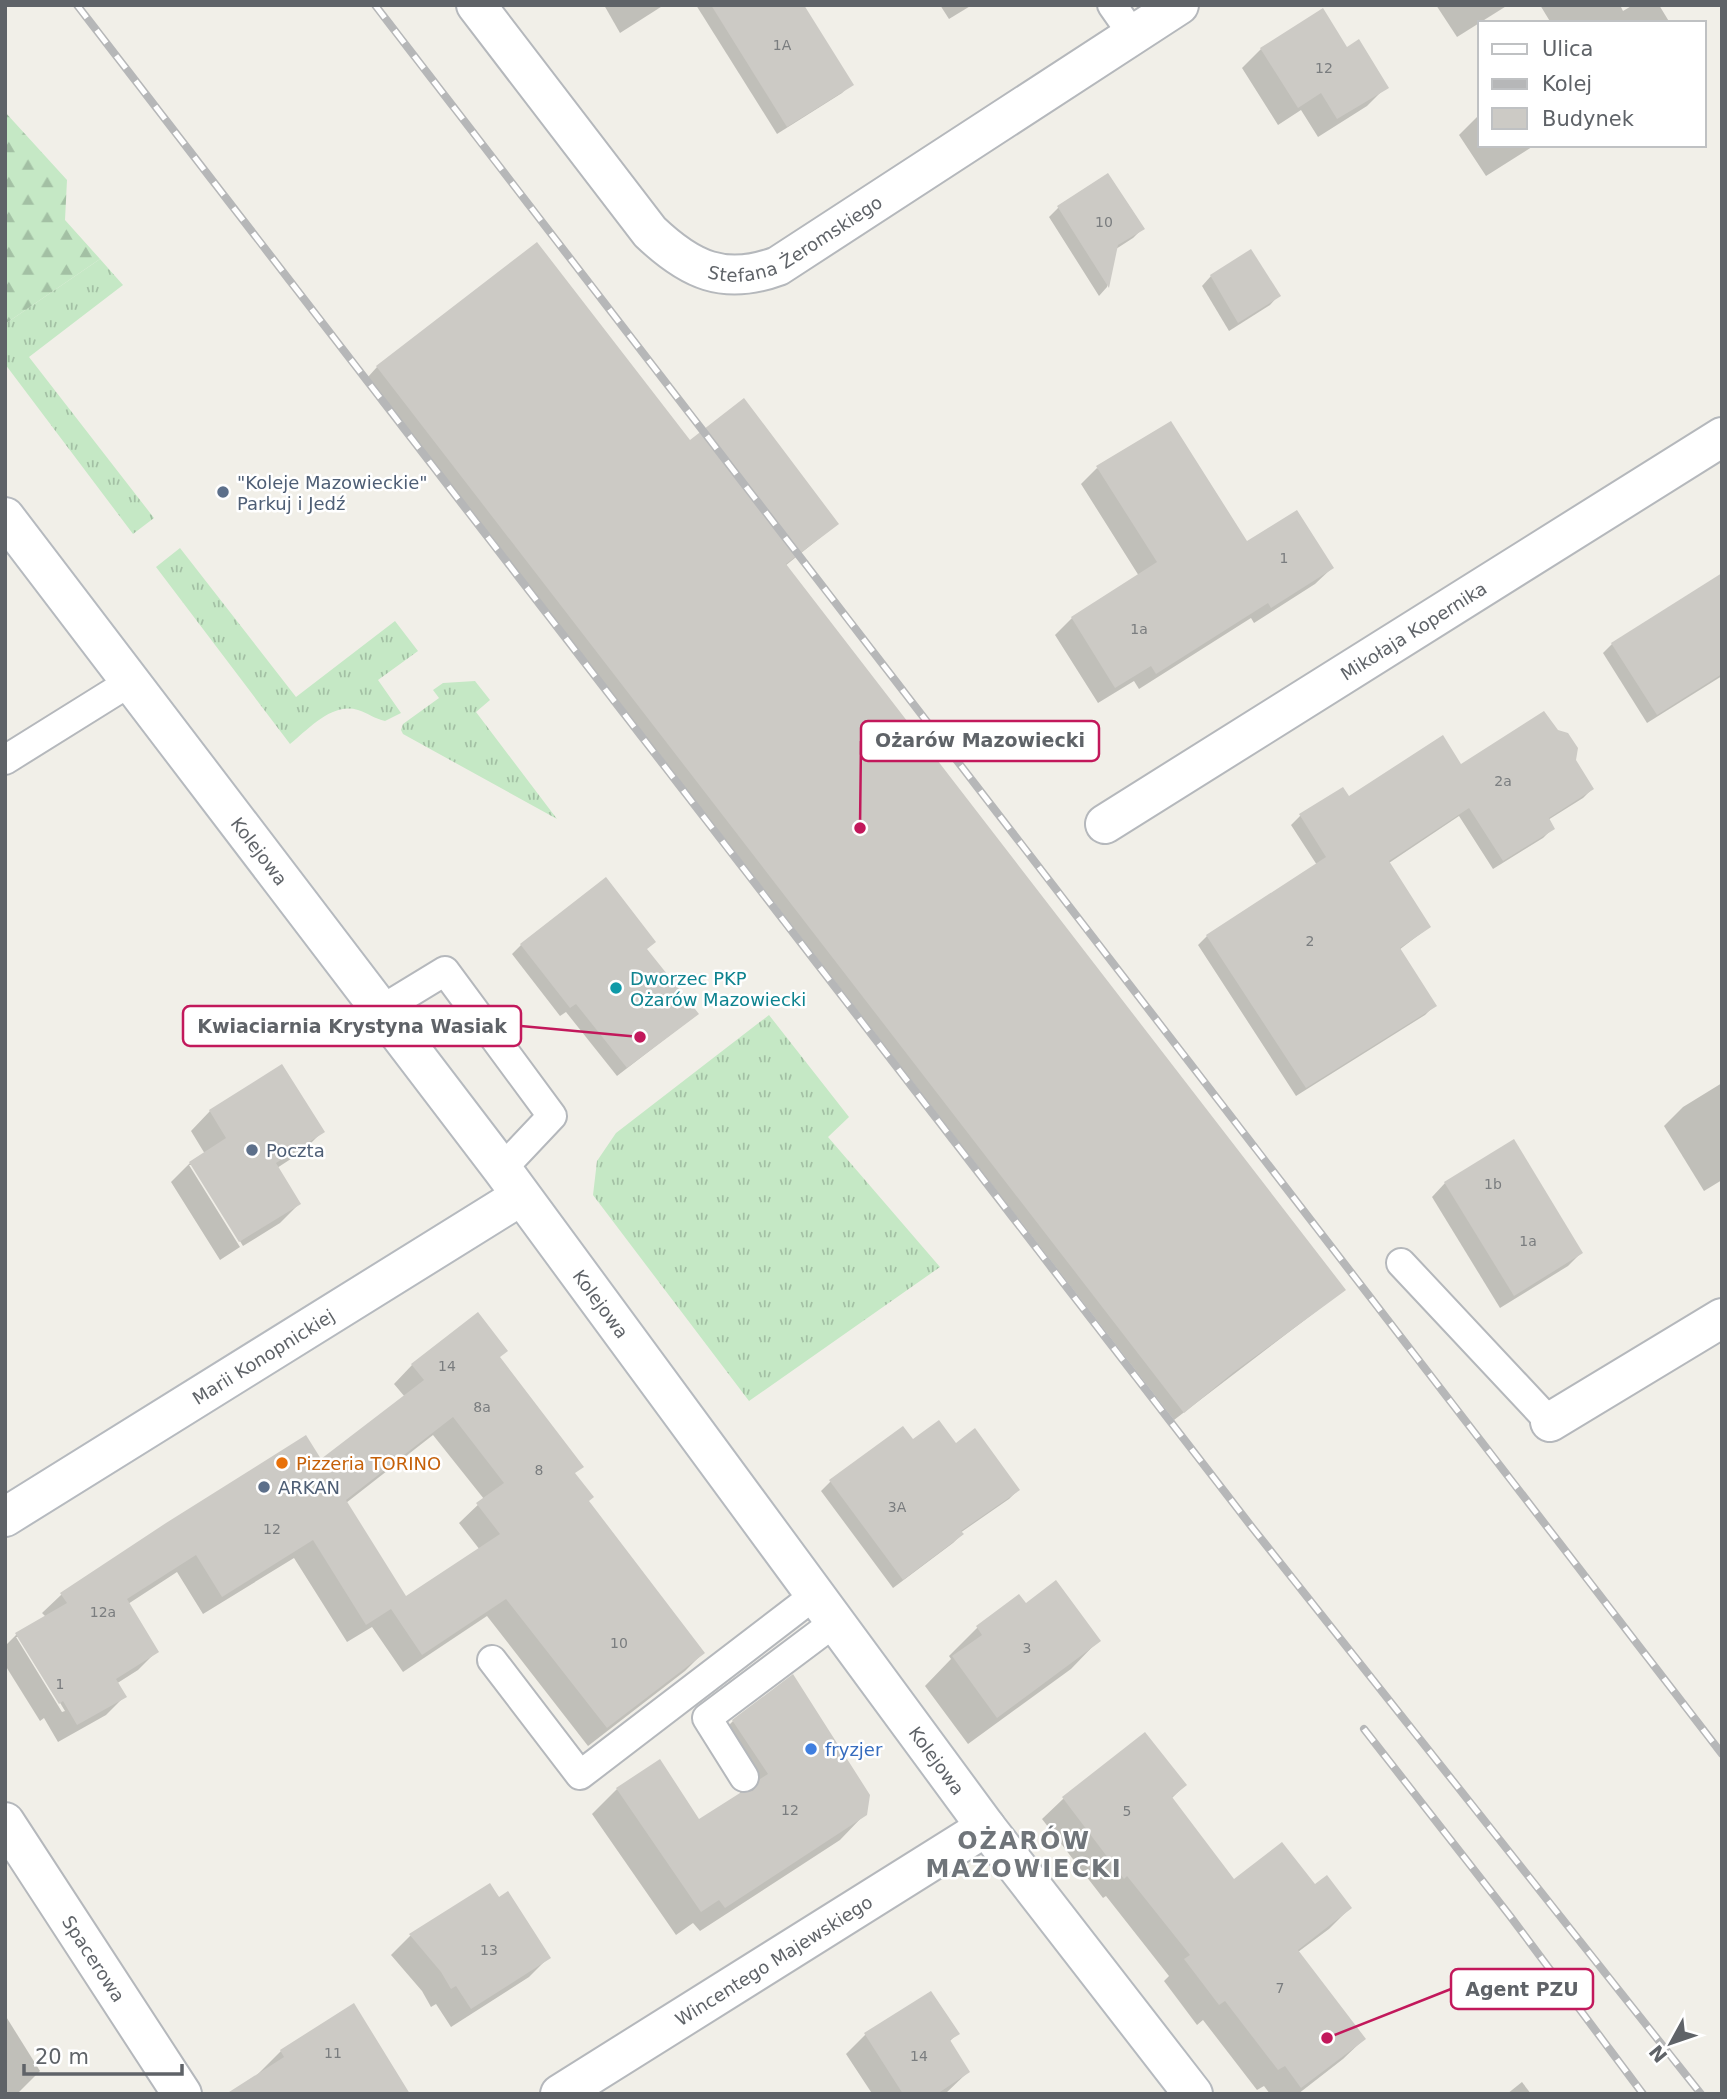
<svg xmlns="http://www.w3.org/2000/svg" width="1727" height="2099" font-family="'DejaVu Sans',sans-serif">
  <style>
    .grass { fill: url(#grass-tufts) }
    .forest { fill: url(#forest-firs) }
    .shadow { fill: #0003; fill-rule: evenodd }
    .building { fill: #cccac5; fill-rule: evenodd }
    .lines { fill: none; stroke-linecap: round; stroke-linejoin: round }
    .lane-casing { stroke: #b5b8bc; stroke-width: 32 }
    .street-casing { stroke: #b5b8bc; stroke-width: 42 }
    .secondary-casing { stroke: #b6babf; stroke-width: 42 }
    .lane { stroke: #fff; stroke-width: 28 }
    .street { stroke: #fff; stroke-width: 38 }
    .secondary { stroke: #fff; stroke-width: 38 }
    .rail-casing { stroke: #b6b7b8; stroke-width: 8 }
    .rail { stroke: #fff; stroke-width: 5; stroke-dasharray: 16; stroke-linecap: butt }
    .service-dot { fill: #5c6f8a; stroke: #fff; stroke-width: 2.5 }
    .culture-dot { fill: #0f9aa8; stroke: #fff; stroke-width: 2.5 }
    .food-dot { fill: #e8710a; stroke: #fff; stroke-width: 2.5 }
    .shop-dot { fill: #3f7fe0; stroke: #fff; stroke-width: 2.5 }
    .labels { text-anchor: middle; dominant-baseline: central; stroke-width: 5; stroke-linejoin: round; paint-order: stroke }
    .number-label { font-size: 14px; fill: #7a7d7f }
    .street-label { font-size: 18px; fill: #5f6368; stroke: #fff }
    .service-label { font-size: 18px; fill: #4e5e75; stroke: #fff; text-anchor: start }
    .culture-label { font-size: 18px; fill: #0d838f; stroke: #fff; text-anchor: start }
    .food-label { font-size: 18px; fill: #c56008; stroke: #fff; text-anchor: start }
    .shop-label { font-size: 18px; fill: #366cbe; stroke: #fff; text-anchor: start }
    .district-label { font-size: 24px; font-weight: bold; letter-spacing: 2px; fill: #70757a; stroke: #fff }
    .leader { fill: none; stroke: #c2185b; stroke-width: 2.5 }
    .callout-dot { fill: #c2185b; stroke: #fff; stroke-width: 2.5 }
    .callout { fill: #fff; stroke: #c2185b; stroke-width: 2.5 }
    .callout-label { font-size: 19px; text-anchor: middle; font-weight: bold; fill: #5f6368 }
  </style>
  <defs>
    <pattern id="grass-tufts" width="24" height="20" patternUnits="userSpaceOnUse" patternTransform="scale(1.75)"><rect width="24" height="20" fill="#c5e8c5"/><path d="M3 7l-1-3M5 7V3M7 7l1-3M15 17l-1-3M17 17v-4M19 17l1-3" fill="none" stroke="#a3c0a4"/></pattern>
    <pattern id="forest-firs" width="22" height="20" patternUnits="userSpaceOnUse" patternTransform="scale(1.75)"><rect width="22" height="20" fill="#c5e8c5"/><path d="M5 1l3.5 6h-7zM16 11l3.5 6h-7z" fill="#a3c0a4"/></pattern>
  </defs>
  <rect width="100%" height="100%" fill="#f1efe8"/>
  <g class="grass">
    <path d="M100,259L123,285L29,357L154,518L133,534L5,364V324Z"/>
    <path d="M180,548L296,697L395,621L418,651L378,680L401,713L385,721C375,719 368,713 358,710C332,702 309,729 290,744L156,567Z"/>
    <path d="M475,681L490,700L476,712L557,819L403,734L401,730L403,724L439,698L433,690L443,683Z"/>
    <path d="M769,1015L849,1117L828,1137L940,1267L749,1401L593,1195L597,1161L616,1133Z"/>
  </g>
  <path class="forest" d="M5,112L67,180L65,220L100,259L5,324Z"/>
  <g class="shadow">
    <path d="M604,5H664L620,33Z"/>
    <path d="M696,5H802L851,84L842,93L777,134Z"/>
    <path d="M940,5H972L949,19Z"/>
    <path d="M1436,5H1508L1457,37Z"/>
    <path d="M1540,5H1620L1623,11L1633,5H1659L1670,23H1551Z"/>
    <path d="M1261,49H1347L1386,87L1367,106L1318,137L1301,110L1278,125L1242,68Z"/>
    <path d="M1480,114V145H1535L1486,176L1459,135Z"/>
    <path d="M1108,176L1142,229L1133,238L1116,249L1107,287L1099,296L1049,217L1058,208Z"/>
    <path d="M1211,276L1279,295L1270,305L1229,331L1202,286Z"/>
    <path d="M377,367L690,442L837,524L785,566L1344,1290L1174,1420L368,377Z"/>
    <path d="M1097,468L1246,544L1332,568L1315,584L1254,623L1251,618L1139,689L1134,681L1098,703L1055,635L1072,618L1139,576L1081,484Z"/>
    <path d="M1722,576V676L1647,723L1603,653L1612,644Z"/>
    <path d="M1574,760L1592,789L1583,798L1548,820L1553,828L1543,838L1493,869L1459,816L1389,863L1429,927L1399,950L1434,1006L1425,1015L1296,1096L1198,945L1207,936L1317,865L1291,825L1300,816L1342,789L1348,798L1461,766Z"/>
    <path d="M521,945L645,950L697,1014L617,1076L566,1012L560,1016L512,954Z"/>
    <path d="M282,1066L322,1132L303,1151L277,1168L299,1204L280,1223L243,1246L193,1165H189L240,1247L220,1260L171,1182L190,1163L205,1154L191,1131L210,1111Z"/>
    <path d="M1722,1083V1180L1704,1191L1664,1126L1683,1107Z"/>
    <path d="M1445,1183L1581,1253L1568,1266L1500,1308L1432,1197Z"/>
    <path d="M499,1358L574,1474L587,1501L703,1653L685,1671L588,1746L487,1616L403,1672L372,1627L347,1642L294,1558L203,1614L177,1572L128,1604L157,1651L138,1670L116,1684L125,1696L106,1715L58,1742L44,1718L40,1721L5,1665V1646L16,1635L46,1617L42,1613L61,1595L167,1524L320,1462L405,1397L394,1384L412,1365ZM433,1435L484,1499L459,1523L480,1550L406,1599L346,1503ZM16,1637H20L65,1711L62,1712Z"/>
    <path d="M912,1442L956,1445L1018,1490L1009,1499L960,1533L962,1534L953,1543L893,1588L821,1491L830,1482Z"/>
    <path d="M1019,1596L1025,1605L1099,1640L1071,1669L968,1744L925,1686L951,1659L949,1656L977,1628Z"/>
    <path d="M733,1721L865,1814L840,1840L700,1931L693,1923L676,1935L592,1814L617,1789L699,1822L741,1794L708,1746Z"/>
    <path d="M1145,1735L1185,1785L1171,1799L1233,1881L1315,1887L1350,1908L1329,1929L1298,1952L1364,2039L1343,2059L1298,2094H1270L1264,2086L1257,2090L1203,2020L1197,2025L1164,1981L1169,1976L1106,1896L1103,1898L1042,1819L1063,1799Z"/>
    <path d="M489,1885L548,1958L529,1977L451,2027L436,2004L431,2007L422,1991L391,1955L410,1936Z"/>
    <path d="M5,2015L40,2071L17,2094H5Z"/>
    <path d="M957,2034L949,2042L968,2072L945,2094H869L871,2092L846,2054L865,2035Z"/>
    <path d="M281,2051L391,2094L253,2079Z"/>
    <path d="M1522,2082L1531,2094H1507Z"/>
  </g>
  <g class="building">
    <path d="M711,5H804L854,85L787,127Z"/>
    <path d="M1323,8L1347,47L1359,39L1389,88L1337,119L1321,93L1298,108L1260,48Z"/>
    <path d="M1108,173L1145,229L1118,245L1109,288L1057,206Z"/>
    <path d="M537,242L690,440L744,398L839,524L786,564L1346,1290L1234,1372L1184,1413L376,366Z"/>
    <path d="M1251,249L1281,296L1238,323L1210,275Z"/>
    <path d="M1171,421L1247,541L1297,510L1334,568L1271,608L1268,603L1156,674L1151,666L1115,688L1071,617L1157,562L1096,466Z"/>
    <path d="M1722,573V674L1657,715L1611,643Z"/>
    <path d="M1544,711L1558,730L1568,733L1578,748L1576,760L1594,789L1549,818L1555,829L1503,861L1469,808L1389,861L1431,927L1400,948L1437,1006L1306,1088L1206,935L1326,857L1299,814L1343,787L1349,796L1443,735L1461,764Z"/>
    <path d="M606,877L656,942L647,949L699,1014L627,1068L576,1004L570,1008L520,944Z"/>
    <path d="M282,1064L325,1132L276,1163L301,1204L239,1242L189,1162L226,1138L209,1110Z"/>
    <path d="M1514,1139L1583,1253L1514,1296L1444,1182Z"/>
    <path d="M478,1312L508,1351L500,1357L584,1467L575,1473L594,1497L589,1501L705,1653L607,1728L506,1599L422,1655L391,1609L366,1625L313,1540L222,1597L196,1555L127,1599L159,1652L116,1679L127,1697L77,1725L63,1701L59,1704L15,1633L67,1603L60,1593L166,1523L306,1435L321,1459L424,1380L411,1364ZM453,1417L504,1483L476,1503L500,1534L406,1596L346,1500Z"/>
    <path d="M939,1420L956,1443L975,1428L1020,1490L961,1531L964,1534L903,1580L829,1480L903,1426L913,1439Z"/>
    <path d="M1056,1580L1101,1641L997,1718L952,1656L982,1635L976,1626L1019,1594L1026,1603Z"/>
    <path d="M793,1674L870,1795L867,1815L725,1908L719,1900L701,1912L616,1788L660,1759L699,1819L740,1793L753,1791L760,1779L768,1774L732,1720Z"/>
    <path d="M1145,1732L1187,1785L1172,1797L1234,1879L1282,1842L1315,1884L1327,1875L1352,1908L1298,1950L1366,2039L1301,2088L1285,2066L1278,2070L1225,2001L1219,2005L1184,1959L1190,1955L1127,1876L1124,1879L1062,1797Z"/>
    <path d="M490,1883L499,1897L508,1891L551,1958L471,2009L456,1986L451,1989L441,1972L409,1934Z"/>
    <path d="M931,1991L960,2034L950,2040L970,2072L937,2094H903L864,2033Z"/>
    <path d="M354,2003L410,2094H226L284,2057L280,2050Z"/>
  </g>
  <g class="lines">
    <defs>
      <g id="lane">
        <path d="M1112,5L1133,35"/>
        <path d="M5,760L130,682"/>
        <path d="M381,1010L445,971L552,1116L502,1169"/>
        <path d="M1401,1263L1550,1422"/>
        <path d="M492,1660L580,1775L815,1595"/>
        <path d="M744,1777L707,1718L835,1622"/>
      </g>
      <g id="street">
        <path id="s1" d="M476,5L650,232C690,270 724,286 778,266L1179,5"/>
        <path id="s2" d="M1105,824L1722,437"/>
        <path d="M1550,1422L1722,1318"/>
        <path id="s3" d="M5,1822L182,2094"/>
        <path id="s4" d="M560,2094L986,1827"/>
      </g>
      <g id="secondary">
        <path id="s5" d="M5,517L502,1169L986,1827L1193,2094"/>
        <path id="s6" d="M5,1517L521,1196"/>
      </g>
    </defs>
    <use href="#lane" class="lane-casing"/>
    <use href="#street" class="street-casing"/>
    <use href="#secondary" class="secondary-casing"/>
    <use href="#lane" class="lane"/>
    <use href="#street" class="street"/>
    <use href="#secondary" class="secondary"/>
    <defs>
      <g id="rail">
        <path d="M77,5L1251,1526L1701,2094"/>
        <path d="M375,5L1722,1754"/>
        <path d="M1364,1729L1510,1916L1643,2094"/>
      </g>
    </defs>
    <use href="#rail" class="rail-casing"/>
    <use href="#rail" class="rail"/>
  </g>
  <g class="service-dot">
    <circle cx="223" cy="492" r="7"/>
    <circle cx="252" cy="1150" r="7"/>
    <circle cx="264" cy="1487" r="7"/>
  </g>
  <circle class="culture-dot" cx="616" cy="988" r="7"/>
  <circle class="food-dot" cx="282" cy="1463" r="7"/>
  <circle class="shop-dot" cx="811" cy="1749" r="7"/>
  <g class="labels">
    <g class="number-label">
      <text x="782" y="45">1A</text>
      <text x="1324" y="68">12</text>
      <text x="1104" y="222">10</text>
      <text x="1284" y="558">1</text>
      <text x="1139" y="629">1a</text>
      <text x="1503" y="781">2a</text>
      <text x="1310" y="941">2</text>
      <text x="1493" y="1184">1b</text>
      <text x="1528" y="1241">1a</text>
      <text x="447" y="1366">14</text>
      <text x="482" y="1407">8a</text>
      <text x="539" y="1470">8</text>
      <text x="897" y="1507">3A</text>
      <text x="272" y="1529">12</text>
      <text x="103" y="1612">12a</text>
      <text x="619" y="1643">10</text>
      <text x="1027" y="1648">3</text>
      <text x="60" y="1684">1</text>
      <text x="790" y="1810">12</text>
      <text x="1127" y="1811">5</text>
      <text x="489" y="1950">13</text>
      <text x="1280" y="1988">7</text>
      <text x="333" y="2053">11</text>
      <text x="919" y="2056">14</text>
    </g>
    <g class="street-label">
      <text stroke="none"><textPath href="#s1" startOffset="453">Stefana Żeromskiego</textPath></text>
      <text stroke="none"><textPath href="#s2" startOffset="364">Mikołaja Kopernika</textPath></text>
      <text stroke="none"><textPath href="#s5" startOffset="420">Kolejowa</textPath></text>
      <text stroke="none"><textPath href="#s5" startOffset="987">Kolejowa</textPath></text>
      <text stroke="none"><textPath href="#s6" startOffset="304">Marii Konopnickiej</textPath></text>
      <text stroke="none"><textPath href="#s5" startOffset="1554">Kolejowa</textPath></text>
      <text stroke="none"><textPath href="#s3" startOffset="163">Spacerowa</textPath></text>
      <text stroke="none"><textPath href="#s4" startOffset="252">Wincentego Majewskiego</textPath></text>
    </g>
    <g class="service-label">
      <text x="237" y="482">"Koleje Mazowieckie"<tspan x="237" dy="21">Parkuj i Jedź</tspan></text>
      <text x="266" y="1150">Poczta</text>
      <text x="278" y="1487">ARKAN</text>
    </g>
    <g class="culture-label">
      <text x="630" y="978">Dworzec PKP<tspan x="630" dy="21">Ożarów Mazowiecki</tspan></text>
    </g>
    <g class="food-label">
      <text x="296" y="1463">Pizzeria TORINO</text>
    </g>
    <g class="shop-label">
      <text x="825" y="1749">fryzjer</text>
    </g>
    <g class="district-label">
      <text x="1024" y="1841">OŻARÓW<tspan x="1024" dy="28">MAZOWIECKI</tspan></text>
    </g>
  </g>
  <path class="leader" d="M860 828L861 741M640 1037L521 1026M1327 2038L1451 1989"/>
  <g class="callout-dot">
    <circle cx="860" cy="828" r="7"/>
    <circle cx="640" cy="1037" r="7"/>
    <circle cx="1327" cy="2038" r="7"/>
  </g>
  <g class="callout">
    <rect x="861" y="721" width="238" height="40" rx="7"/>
    <rect x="183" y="1006" width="338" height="40" rx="7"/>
    <rect x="1451" y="1969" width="142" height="40" rx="7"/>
  </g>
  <g class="callout-label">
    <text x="980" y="747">Ożarów Mazowiecki</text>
    <text x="352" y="1033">Kwiaciarnia Krystyna Wasiak</text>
    <text x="1522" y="1996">Agent PZU</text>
  </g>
  <rect width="1727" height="2099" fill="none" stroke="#5f6368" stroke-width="14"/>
  <rect x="1478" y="21" width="228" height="126" fill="#ffffff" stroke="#bfc1c3" stroke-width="2"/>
  <rect x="1492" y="44" width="35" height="10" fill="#ffffff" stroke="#bfc1c3" stroke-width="2"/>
  <text x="1542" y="56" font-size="21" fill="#5f6368">Ulica</text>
  <rect x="1492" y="79" width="35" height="10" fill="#b6b7b8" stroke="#bfc1c3" stroke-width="2"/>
  <text x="1542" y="91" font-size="21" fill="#5f6368">Kolej</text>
  <rect x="1492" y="108" width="35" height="21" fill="#cccac5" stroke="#bfc1c3" stroke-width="2"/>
  <text x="1542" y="126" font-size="21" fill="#5f6368">Budynek</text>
  <g transform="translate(1671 2043) rotate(230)" stroke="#ffffff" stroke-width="5" paint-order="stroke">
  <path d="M0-5L12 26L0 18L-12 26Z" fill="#5f6368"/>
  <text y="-10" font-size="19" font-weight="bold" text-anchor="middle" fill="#5f6368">N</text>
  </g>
  <path d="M24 2064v10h158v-10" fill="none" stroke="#5f6368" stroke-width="3.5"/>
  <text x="35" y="2064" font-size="21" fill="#5f6368" stroke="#ffffff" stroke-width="5" paint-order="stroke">20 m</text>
</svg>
